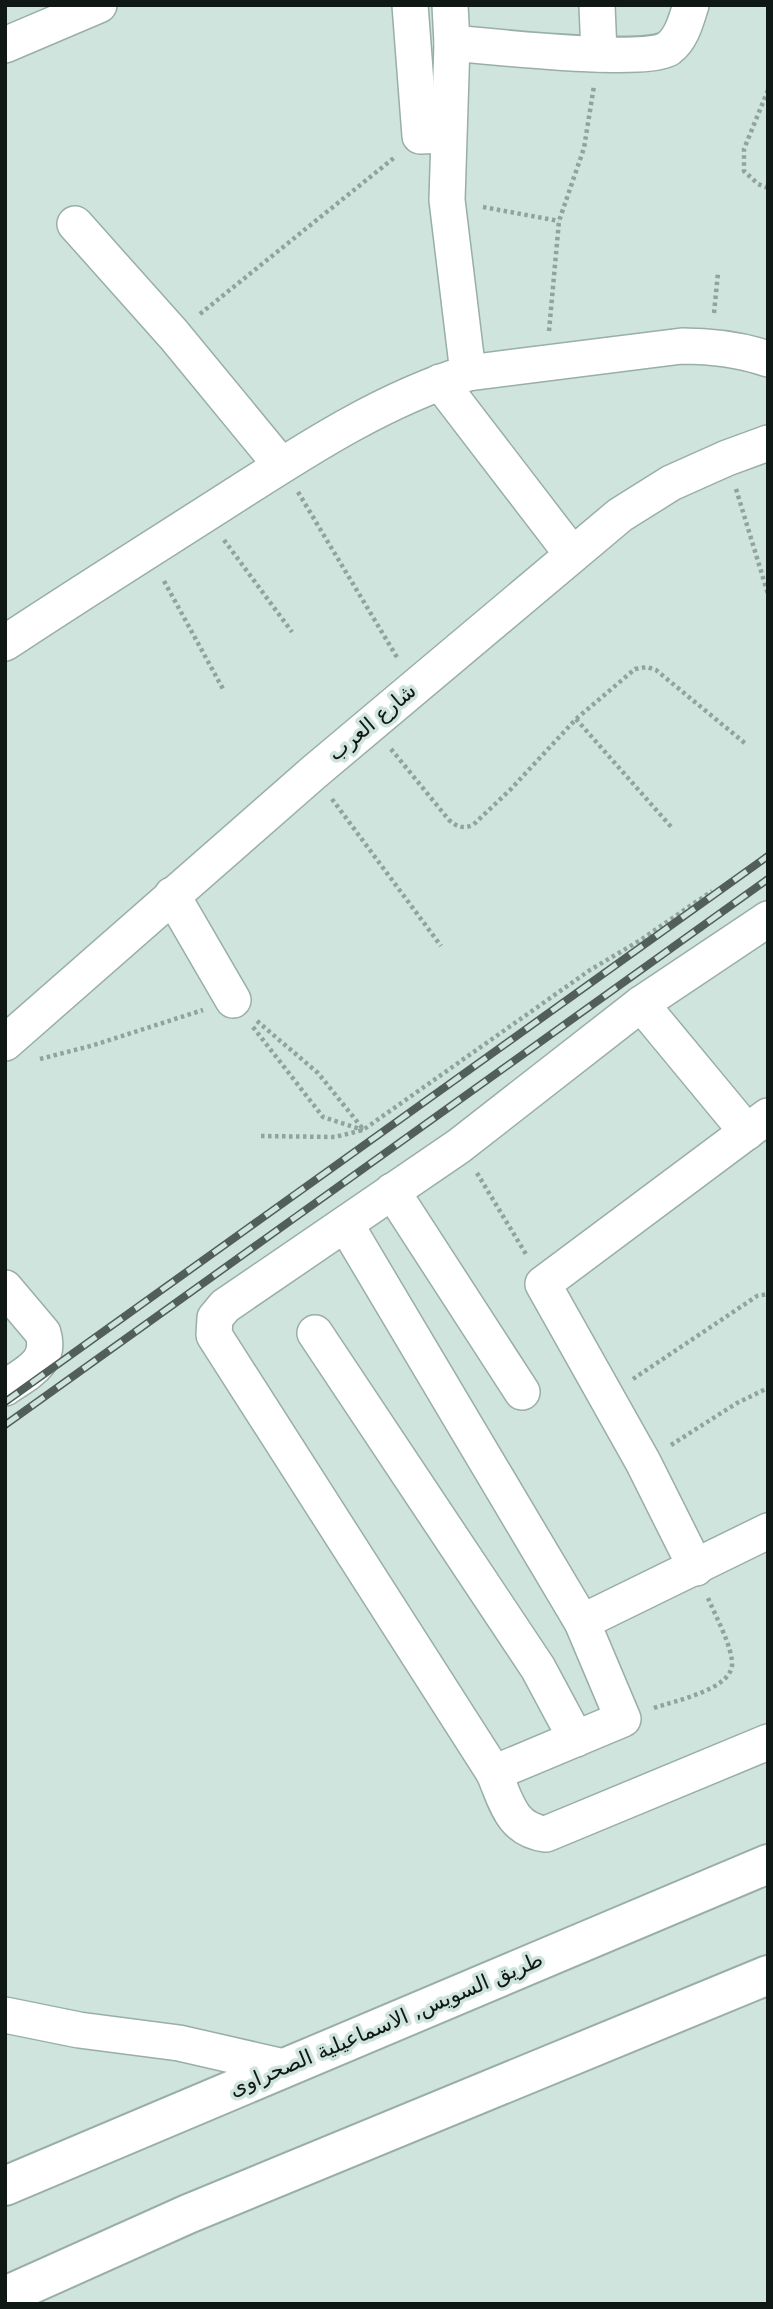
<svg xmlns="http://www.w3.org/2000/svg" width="773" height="2309" font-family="'DejaVu Sans','Noto Naskh Arabic',sans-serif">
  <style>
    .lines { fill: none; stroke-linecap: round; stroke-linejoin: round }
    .minor-casing { stroke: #99aea8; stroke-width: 38 }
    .primary-casing { stroke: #99aea8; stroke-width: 42 }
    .path { stroke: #91a39d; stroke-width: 4.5; stroke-dasharray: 3.5 3.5; stroke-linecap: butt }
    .minor { stroke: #fff; stroke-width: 35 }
    .primary { stroke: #fff; stroke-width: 38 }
    .rail-casing { stroke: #515e5a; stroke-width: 8 }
    .rail { stroke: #cee4dd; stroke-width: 5; stroke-dasharray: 16; stroke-linecap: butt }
    .labels { text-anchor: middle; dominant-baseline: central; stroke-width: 7; stroke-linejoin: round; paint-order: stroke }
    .street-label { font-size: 21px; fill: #101816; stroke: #cee4dd }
  </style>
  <rect width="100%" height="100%" fill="#cee4dd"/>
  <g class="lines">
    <defs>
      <g id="minor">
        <path d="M410,5L420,136L448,135"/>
        <path d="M450,5L452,43L447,200L468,373"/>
        <path d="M597,5L599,54"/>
        <path d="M452,43C487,46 647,64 669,48C682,38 686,20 691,5"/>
        <path d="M5,45L99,5"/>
        <path d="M75,224L174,335L281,465"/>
        <path d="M440,382L572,554"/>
        <path d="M5,643C79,594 154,547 229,499C304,451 381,400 468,373L682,346C713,346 739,349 768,359"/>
        <path d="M172,895L233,1000"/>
        <path d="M641,1004L747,1132"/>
        <path d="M5,1043L313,773L620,515L671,483L727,458L768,443"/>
        <path d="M392,1191L522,1392"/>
        <path d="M346,1225L582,1622L623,1719L494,1773L214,1335L215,1318L225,1306L459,1146L641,1004L768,919"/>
        <path d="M5,1288L43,1333C52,1363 26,1373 5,1388"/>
        <path d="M315,1333L538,1668L576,1739"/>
        <path d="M696,1568L643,1462L543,1284L768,1116"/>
        <path d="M582,1622L768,1531"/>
        <path d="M494,1773C506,1801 511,1830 546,1834L768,1742"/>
        <path d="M5,2015L79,2030L179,2043L284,2067"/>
      </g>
      <g id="primary">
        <path d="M5,2186L768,1864"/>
        <path d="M5,2296L188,2214L768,1975"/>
      </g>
    </defs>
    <use href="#minor" class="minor-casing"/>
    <use href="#primary" class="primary-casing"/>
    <g class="path">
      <path d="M768,90L744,149V171L758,184L768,188"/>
      <path d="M483,207L559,221"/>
      <path d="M714,313L718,273"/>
      <path d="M200,314L395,157"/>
      <path d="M549,331L559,221L584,148L594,86"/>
      <path d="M736,489L768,594"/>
      <path d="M298,492L398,659"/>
      <path d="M224,540L292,632"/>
      <path d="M164,581L223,689"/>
      <path d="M576,719L673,829"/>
      <path d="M391,749L449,820C457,827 463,829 473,825L510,790L576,719L635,669L647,667L656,670L746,744"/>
      <path d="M332,799L441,946"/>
      <path d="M257,1021L318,1073L363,1129"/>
      <path d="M253,1027L323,1117L363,1130"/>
      <path d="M40,1059L94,1045L203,1010"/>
      <path d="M261,1136L335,1137L363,1130L590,970L639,941L712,891"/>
      <path d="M477,1173L527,1256"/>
      <path d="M633,1379L757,1296L768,1294"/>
      <path d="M671,1445L737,1403L768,1388"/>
      <path d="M654,1708C674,1701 730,1690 732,1665C733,1648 715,1615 708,1598"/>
    </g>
    <use href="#minor" class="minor"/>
    <use href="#primary" class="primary"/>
    <defs>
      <g id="rail">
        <path d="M5,1402L768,856"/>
        <path d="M5,1425L768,879"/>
      </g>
    </defs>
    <use href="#rail" class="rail-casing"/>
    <use href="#rail" class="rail"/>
  </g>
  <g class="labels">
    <g class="street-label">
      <text transform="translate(372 722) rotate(-40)">شارع العرب</text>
      <text transform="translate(386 2024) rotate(-23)">طريق السويس, الاسماعيلية الصحراوى</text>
    </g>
  </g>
  <rect width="773" height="2309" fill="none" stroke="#101816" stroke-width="14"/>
</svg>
